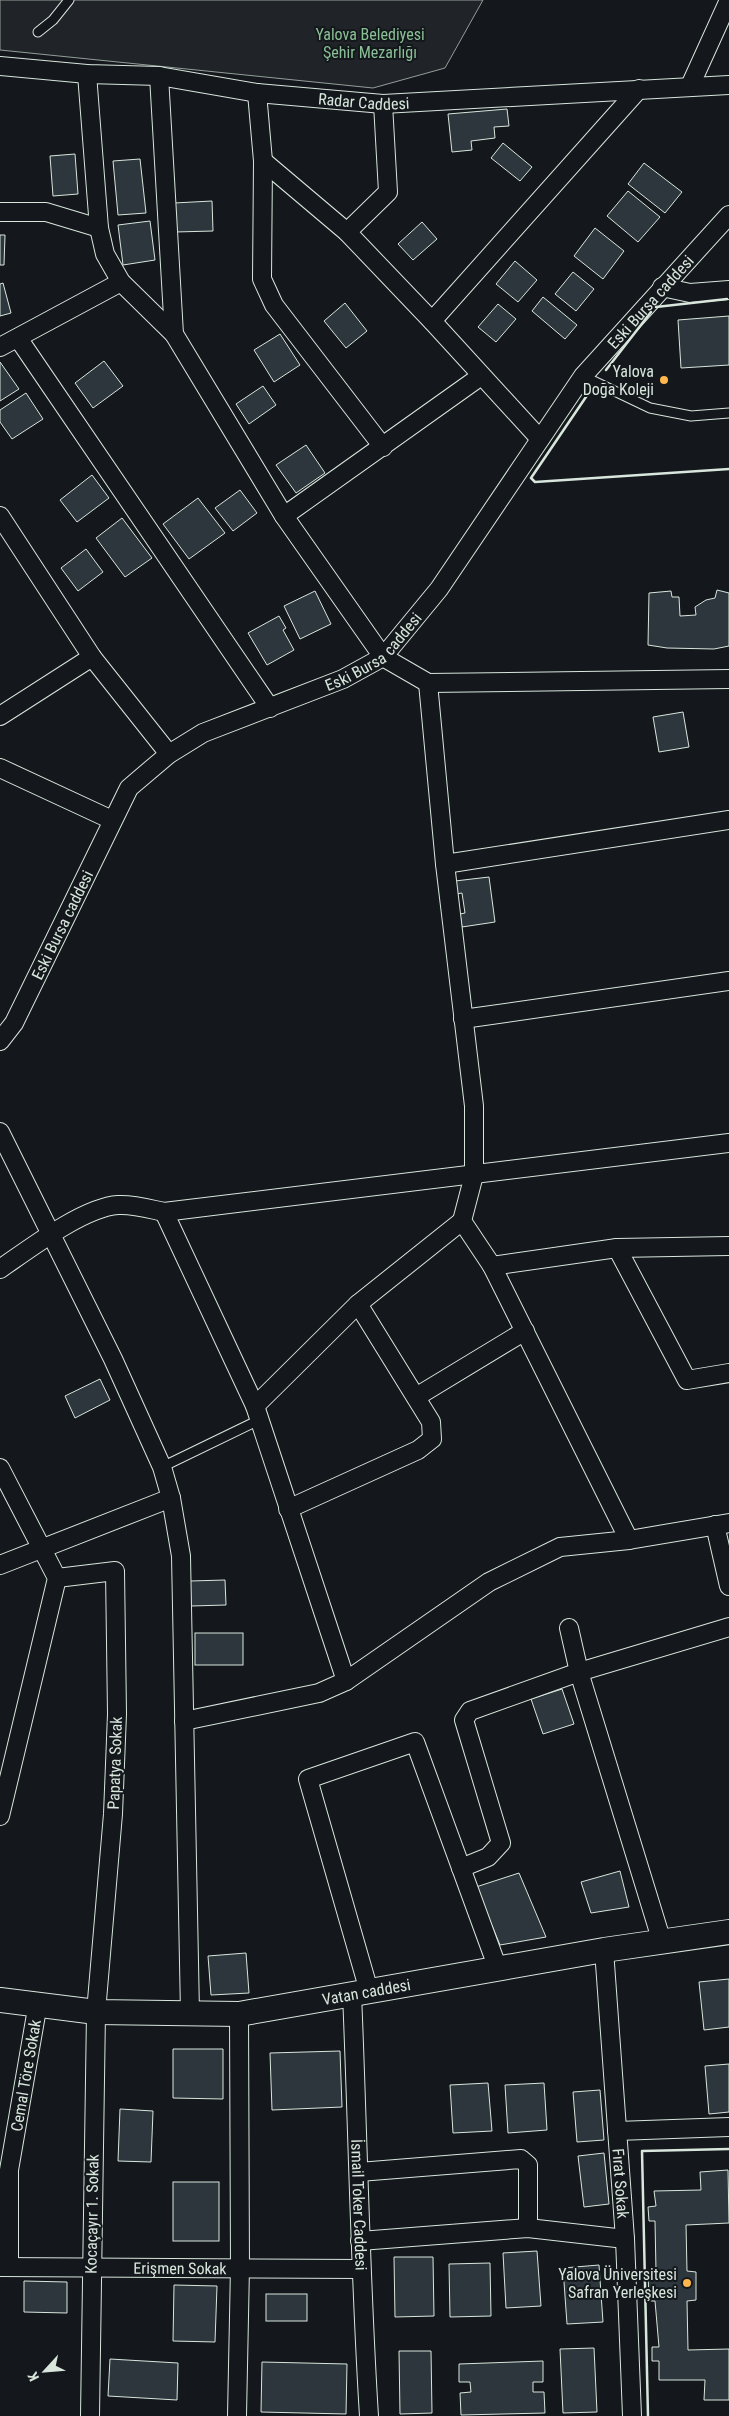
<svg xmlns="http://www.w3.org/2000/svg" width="729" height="2416" font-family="'Roboto Condensed',sans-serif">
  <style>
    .green { fill: #202428; stroke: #939e99 }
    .building { fill: #2c363c; stroke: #d8e6dc }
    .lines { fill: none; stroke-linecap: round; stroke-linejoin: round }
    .lane-casing { stroke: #d8e6dc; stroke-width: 11 }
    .street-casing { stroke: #d8e6dc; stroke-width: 20 }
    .secondary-casing { stroke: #d8e6dc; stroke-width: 26 }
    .lane { stroke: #14181c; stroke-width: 9 }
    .street { stroke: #14181c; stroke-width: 18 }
    .secondary { stroke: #14181c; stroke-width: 24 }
    .wall { stroke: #d8e6dc; stroke-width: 2.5 }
    .poi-dot { fill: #ffb74d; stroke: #14181c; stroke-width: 2 }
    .labels { text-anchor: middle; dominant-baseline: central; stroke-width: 4; stroke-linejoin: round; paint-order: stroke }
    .park-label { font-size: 16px; fill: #8ac095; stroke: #14181c }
    .street-label { font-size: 16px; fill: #d8e6dc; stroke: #14181c }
    .poi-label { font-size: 16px; fill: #d8e6dc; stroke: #14181c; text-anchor: end }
  </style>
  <rect width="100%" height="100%" fill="#14181c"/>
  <path class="green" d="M0,0H483L445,68L373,88L0,50Z"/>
  <g class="building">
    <path d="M507,109L509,126L494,127L495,138L471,141L472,150L452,152L448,114Z"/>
    <path d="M503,143L532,167L520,181L491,158Z"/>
    <path d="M75,154L78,194L53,196L50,156Z"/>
    <path d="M140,159L146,213L118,215L113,161Z"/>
    <path d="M644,163L682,192L665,213L628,184Z"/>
    <path d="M628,191L660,217L638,242L607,216Z"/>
    <path d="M212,201L213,231L175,232L174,203Z"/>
    <path d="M150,221L155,260L123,265L118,225Z"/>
    <path d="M422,222L437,239L413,260L398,244Z"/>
    <path d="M595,228L624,251L603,279L574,256Z"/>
    <path d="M0,235H5L4,265H0Z"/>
    <path d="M515,261L537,280L518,302L496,284Z"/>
    <path d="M573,272L594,289L576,311L555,294Z"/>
    <path d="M3,283L11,313L0,316V284Z"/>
    <path d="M543,297L577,325L565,339L532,311Z"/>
    <path d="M345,303L367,331L346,348L324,321Z"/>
    <path d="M498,304L516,319L496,342L478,327Z"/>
    <path d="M729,316V365L681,368L678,320Z"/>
    <path d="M280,334L300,365L274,382L254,350Z"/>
    <path d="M104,361L123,386L93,408L75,383Z"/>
    <path d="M0,362L19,389L0,401Z"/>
    <path d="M263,386L276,405L249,424L236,404Z"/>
    <path d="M26,393L43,419L12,439L0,422V410Z"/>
    <path d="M306,445L325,473L296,493L276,465Z"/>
    <path d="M92,475L109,498L77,522L60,500Z"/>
    <path d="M240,490L257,513L233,531L215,508Z"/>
    <path d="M198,498L225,533L189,559L163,524Z"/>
    <path d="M122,518L152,558L125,577L96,538Z"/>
    <path d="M86,549L103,572L78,591L61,568Z"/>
    <path d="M717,590L729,593V646L714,649L667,648L648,645L649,593L671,591L672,597H679L680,616L696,615L695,607L706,600L715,598Z"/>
    <path d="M315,591L331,624L300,639L284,606Z"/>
    <path d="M279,616L286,628L283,630L294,650L267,665L248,633Z"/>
    <path d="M683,712L689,747L659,752L653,717Z"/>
    <path d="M489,877L495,922L462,927L460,914L465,913L462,893L456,894L455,881Z"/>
    <path d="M100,1379L110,1400L75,1418L65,1396Z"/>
    <path d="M225,1580L226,1605L191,1606L190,1581Z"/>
    <rect x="195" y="1633" width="48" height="32"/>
    <path d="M562,1689L574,1724L543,1734L531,1699Z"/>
    <path d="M620,1871L629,1907L591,1913L581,1882Z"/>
    <path d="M519,1873L546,1937L500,1945L476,1887Z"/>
    <path d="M246,1953L249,1993L211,1995L208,1956Z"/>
    <path d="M729,1979V2027L704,2030L699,1982Z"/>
    <path d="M173,2049H223V2099L173,2098Z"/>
    <path d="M340,2051L342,2107L272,2110L270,2053Z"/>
    <path d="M729,2064V2112L709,2114L705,2066Z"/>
    <path d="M488,2083L492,2131L453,2133L450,2085Z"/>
    <path d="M544,2083L547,2130L508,2133L505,2085Z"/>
    <path d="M600,2090L604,2140L577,2142L573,2092Z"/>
    <path d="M120,2109L153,2111L151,2162L118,2161Z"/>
    <path d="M604,2153L609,2204L584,2207L578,2156Z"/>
    <path d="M728,2170L729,2223L686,2225L687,2271L696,2272V2300L687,2301L688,2350L729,2349V2400H704L705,2380H659V2361H652V2347H659L655,2301H649L648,2271H656L655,2221H649L648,2207L656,2206L654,2191L701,2190L700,2172Z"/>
    <rect x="173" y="2182" width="46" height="59"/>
    <path d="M537,2251L541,2306L506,2308L503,2253Z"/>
    <path d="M394,2257H433L434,2316L395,2317Z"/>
    <path d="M490,2263L491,2316L450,2317L449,2264Z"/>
    <path d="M599,2265L603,2322L567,2324L563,2268Z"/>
    <path d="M24,2281L67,2282V2313L24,2312Z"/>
    <path d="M174,2285L217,2286L215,2342L173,2341Z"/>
    <rect x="266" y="2294" width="41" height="27"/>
    <path d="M594,2348L597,2412L563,2413L560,2349Z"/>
    <path d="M399,2351H431L432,2413L400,2414Z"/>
    <path d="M110,2359L178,2363L177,2400L108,2396Z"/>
    <path d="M543,2361V2382H533V2392H544L545,2413L461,2415L460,2393L471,2392L470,2382H459V2364Z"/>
    <path d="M262,2362L347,2364L346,2414L261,2412Z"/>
  </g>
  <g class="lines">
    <defs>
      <g id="lane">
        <path d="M38,32L53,20L69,0"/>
        <path d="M583,376L650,408L691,416L729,413"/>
        <path d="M162,1467L259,1420"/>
      </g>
      <g id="street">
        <path id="s1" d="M0,66L87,74L159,76L257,93L383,104L729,85"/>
        <path d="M87,74L99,228L105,254L121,282L174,334"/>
        <path d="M159,76L174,334L284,516L383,657L428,683L729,679"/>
        <path d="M690,86L729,0"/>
        <path d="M257,93L263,161L262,279L274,305L383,447"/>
        <path d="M263,161L347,232L432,321L540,439"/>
        <path d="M0,212H46L99,228"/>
        <path d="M347,232L388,192L383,104"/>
        <path d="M662,287L690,293L729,290"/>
        <path d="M432,321L639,89"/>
        <path d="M18,338L270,708"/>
        <path d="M0,347L121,282"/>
        <path d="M0,516L92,657L169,754"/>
        <path d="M284,516L481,376"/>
        <path d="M428,683L445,864L474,1106V1175L462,1221L492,1266L629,1540"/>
        <path d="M0,716L92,657"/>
        <path d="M0,768L112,820"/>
        <path d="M445,864L729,820"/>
        <path d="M463,1019L729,981"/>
        <path id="s2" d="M0,1041L14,1023L129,788L169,754L203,733L343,679L383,657L439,589L583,376L729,215"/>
        <path d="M0,1132L113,1359L162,1467L171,1498L181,1556L190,2013"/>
        <path d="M164,1212L255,1406L346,1681"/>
        <path d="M617,1248L687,1380L729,1373"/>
        <path d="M492,1266L617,1248L729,1246"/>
        <path d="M0,1269C29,1249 84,1207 118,1205C133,1204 150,1209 164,1212L729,1143"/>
        <path d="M416,1397L525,1331"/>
        <path d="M255,1406L358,1304L462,1221"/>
        <path d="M0,1468L57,1578L0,1816"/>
        <path d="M288,1509L418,1450L432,1439L431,1422L358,1304"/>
        <path d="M715,1525L729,1586"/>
        <path d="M0,1565L171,1498"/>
        <path d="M57,1578L115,1571L117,1714L113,1814L96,2012L90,2416"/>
        <path d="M569,1628L579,1672L662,1942"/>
        <path d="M184,1721L319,1693L346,1681L489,1582L560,1547L629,1540L729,1523"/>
        <path d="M461,1868L488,1857L501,1843L464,1720L470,1711L579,1672L729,1627"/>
        <path id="s3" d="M604,1950L625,2239L632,2416"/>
        <path d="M369,1991L308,1779L415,1742L498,1969"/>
        <path id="s4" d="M352,1994C358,2135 360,2275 369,2416"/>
        <path d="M617,2131L729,2127"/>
        <path d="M359,2172L521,2159L528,2165V2228"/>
        <path d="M360,2241L528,2228L625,2239"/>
        <path id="s5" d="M9,2266V2170L38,2003"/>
        <path id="s6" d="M0,2267L360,2269"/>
        <path d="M237,2416L240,2267L239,2014"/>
      </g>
      <g id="secondary">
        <path id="s7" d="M0,2000L96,2012L239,2014L604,1950L729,1932"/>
      </g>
    </defs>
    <use href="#lane" class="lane-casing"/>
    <use href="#street" class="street-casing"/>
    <use href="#secondary" class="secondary-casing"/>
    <use href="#lane" class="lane"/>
    <use href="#street" class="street"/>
    <use href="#secondary" class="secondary"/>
    <g class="wall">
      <path d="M656,307L727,299"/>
      <path d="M606,370L651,312"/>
      <path d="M590,391L531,478L535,482L729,469"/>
      <path d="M648,2416L642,2151L729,2149"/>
    </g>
  </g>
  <g class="poi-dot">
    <circle cx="664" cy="380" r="5"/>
    <circle cx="687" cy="2283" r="5"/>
  </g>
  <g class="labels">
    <g class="park-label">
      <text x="370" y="34">Yalova Belediyesi<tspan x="370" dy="18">Şehir Mezarlığı</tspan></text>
    </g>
    <g class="street-label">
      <text stroke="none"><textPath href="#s1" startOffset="366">Radar Caddesi</textPath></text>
      <text stroke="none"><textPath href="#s2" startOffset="1018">Eski Bursa caddesi</textPath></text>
      <text stroke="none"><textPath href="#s2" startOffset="568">Eski Bursa caddesi</textPath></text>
      <text stroke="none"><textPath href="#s2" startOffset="132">Eski Bursa caddesi</textPath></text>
      <text transform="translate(115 1763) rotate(-88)">Papatya Sokak</text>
      <text stroke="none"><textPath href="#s7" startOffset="369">Vatan caddesi</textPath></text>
      <text stroke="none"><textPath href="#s5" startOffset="192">Cemal Töre Sokak</textPath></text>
      <text stroke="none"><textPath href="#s3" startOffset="234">Fırat Sokak</textPath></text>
      <text stroke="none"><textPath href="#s4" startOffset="211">İsmail Toker Caddesi</textPath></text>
      <text transform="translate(92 2214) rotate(-89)">Kocaçayır 1. Sokak</text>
      <text stroke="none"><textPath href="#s6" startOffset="180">Erişmen Sokak</textPath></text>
    </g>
    <g class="poi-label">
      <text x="654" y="371">Yalova<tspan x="654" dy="18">Doğa Koleji</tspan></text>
      <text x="677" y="2274">Yalova Üniversitesi<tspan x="677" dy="18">Safran Yerleşkesi</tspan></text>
    </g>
  </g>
  <g transform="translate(45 2371) rotate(244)" stroke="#14181c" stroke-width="4" paint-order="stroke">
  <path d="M0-4L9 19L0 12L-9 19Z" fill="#d8e6dc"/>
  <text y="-8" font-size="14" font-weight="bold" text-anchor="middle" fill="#d8e6dc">K</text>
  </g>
</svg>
